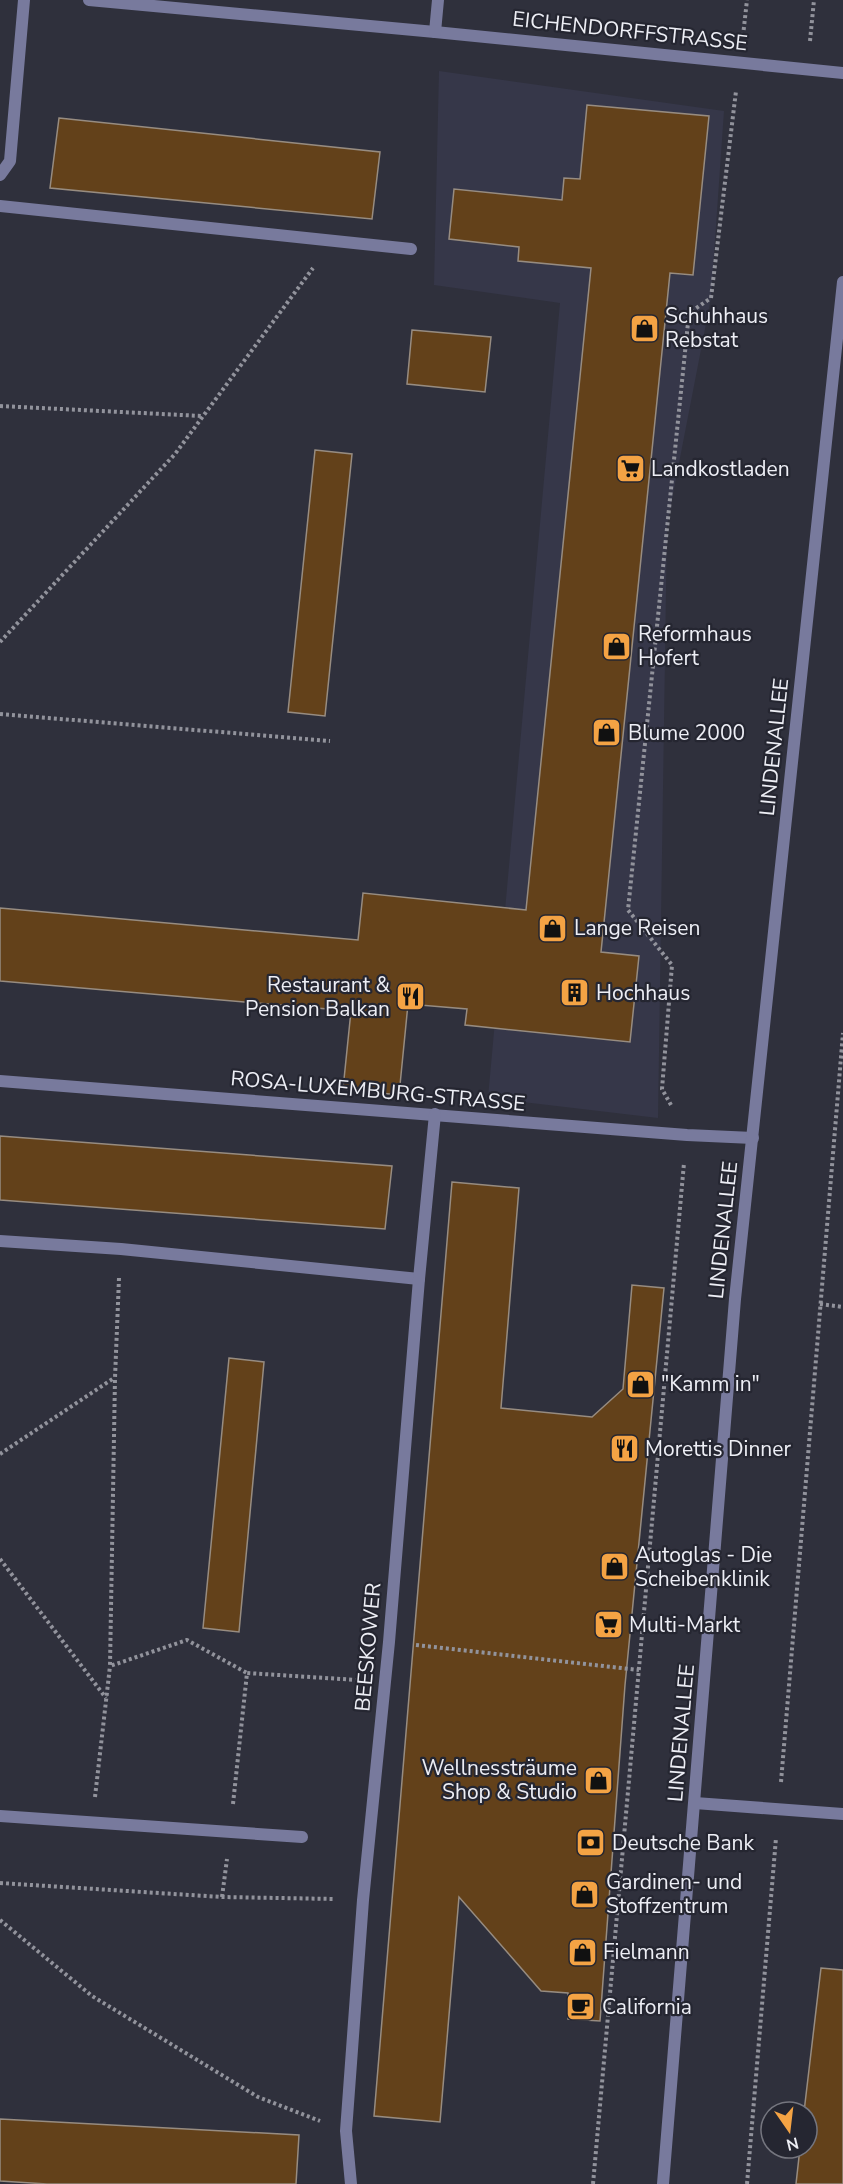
<svg xmlns="http://www.w3.org/2000/svg" width="843" height="2184" font-family="'Nunito Sans',sans-serif">
  <style>
    .built { fill: #363749 }
    .building { fill: #63411a; stroke: #978c81; stroke-width: 1.5 }
    .lines { fill: none; stroke-linecap: round; stroke-linejoin: round }
    .path { stroke: #92939c; stroke-width: 4; stroke-dasharray: 3 3; stroke-linecap: butt }
    .street { stroke: #787a9d; stroke-width: 12 }
    .labels { text-anchor: middle; dominant-baseline: central; stroke-width: 4.5; stroke-linejoin: round; paint-order: stroke }
    .street-label { font-size: 21px; fill: #edeef5; stroke: #252631 }
    .poi-label { font-size: 21px; fill: #edeef5; stroke: #252631; text-anchor: start }
  </style>
  <rect width="100%" height="100%" fill="#2f303c"/>
  <path class="built" d="M439,71L724,111L711,298L667,525L658,1118L488,1098L560,303L434,285Z"/>
  <g class="building">
    <path d="M587,105L709,116L693,275L670,273L601,952L639,956L630,1042L465,1025L467,1009L408,1004L399,1095L343,1089L351,1011L0,981V908L358,940L363,893L526,910L591,268L518,261L519,247L449,239L454,189L562,200L564,178L580,179Z"/>
    <path d="M59,118L380,152L372,219L50,188Z"/>
    <path d="M412,330L491,337L485,392L407,384Z"/>
    <path d="M315,450L352,454L325,716L288,712Z"/>
    <path d="M0,1136L392,1166L385,1229L0,1200Z"/>
    <path d="M452,1182L519,1188L501,1408L592,1417L623,1389L632,1285L664,1288L625,1685L600,2021L568,2019V1993L541,1991L459,1897L440,2122L374,2116Z"/>
    <path d="M229,1358L264,1362L239,1632L203,1628Z"/>
    <path d="M821,1968L843,1970V2184H796L800,2148H807V2112H804Z"/>
    <path d="M0,2119L299,2135L296,2184H47L0,2181Z"/>
  </g>
  <g class="lines">
    <g class="path">
      <path d="M743,36L747,0"/>
      <path d="M810,41L814,0"/>
      <path d="M0,406L202,416"/>
      <path d="M0,642L175,454L313,268"/>
      <path d="M0,714L330,741"/>
      <path d="M671,1105L662,1089L672,965L628,910L689,313L711,298L736,91"/>
      <path d="M119,1278L115,1378L110,1666L187,1640L247,1673"/>
      <path d="M820,1304L843,1307"/>
      <path d="M0,1454L114,1378"/>
      <path d="M0,1559L106,1698"/>
      <path d="M416,1645L639,1670"/>
      <path d="M781,1782L843,1033"/>
      <path d="M95,1797L110,1666"/>
      <path d="M233,1804L247,1673L357,1680"/>
      <path d="M0,1883L222,1897L335,1899"/>
      <path d="M222,1897L227,1859"/>
      <path d="M0,1920L92,1996L258,2097L320,2121"/>
      <path d="M593,2184L684,1163"/>
      <path d="M747,2184L776,1838"/>
    </g>
    <g class="street">
      <path d="M89,0L435,32L843,73"/>
      <path d="M435,32L438,0"/>
      <path d="M0,175L10,161L24,0"/>
      <path d="M0,206L411,249"/>
      <path d="M0,1081L687,1135L753,1138"/>
      <path d="M0,1241L121,1249L419,1279"/>
      <path d="M695,1803L843,1814"/>
      <path d="M0,1816L302,1837"/>
      <path d="M351,2184L346,2131L363,1900L389,1642L419,1279L435,1114"/>
      <path d="M663,2184L735,1299L843,282"/>
    </g>
  </g>
  <defs>
    <symbol id="shop-square" viewBox="-11 -11 22 22"><rect x="-9" y="-9" width="18" height="18" rx="4" fill="#f4a344" stroke="#252631"/><path d="M-5-2.5h2.3a2.7 3.5 0 0 1 5.4 0H5L5.5 6h-11ZM-1.5-2.5h3a1.5 2.3 0 0 0-3 0Z" fill="#111"/></symbol>
    <symbol id="supermarket-square" viewBox="-11 -11 22 22"><rect x="-9" y="-9" width="18" height="18" rx="4" fill="#f4a344" stroke="#252631"/><path d="M-6-5.5h2.5l.6 2H6L4.5 2H-2.5L-4.4-4H-6ZM-1.5 3.2a1.3 1.3 0 1 0 .1 0ZM3 3.2a1.3 1.3 0 1 0 .1 0Z" fill="#111"/></symbol>
    <symbol id="building-square" viewBox="-11 -11 22 22"><rect x="-9" y="-9" width="18" height="18" rx="4" fill="#f4a344" stroke="#252631"/><path d="M-4-6H4V6H1V3H-1V6H-4ZM-2.5-4.3h1.7v1.8h-1.7ZM.8-4.3h1.7v1.8H.8ZM-2.5-1h1.7V.8h-1.7ZM.8-1h1.7V.8H.8Z" fill="#111"/></symbol>
    <symbol id="restaurant-square" viewBox="-11 -11 22 22"><rect x="-9" y="-9" width="18" height="18" rx="4" fill="#f4a344" stroke="#252631"/><path d="M-5-6h1v4h1v-4h1v4h1v-4h1v5L-1.5 .5V6h-2V.5L-5-1ZM5-6V6H3V1.5H1.5Q1.5-4 5-6Z" fill="#111"/></symbol>
    <symbol id="bank-square" viewBox="-11 -11 22 22"><rect x="-9" y="-9" width="18" height="18" rx="4" fill="#f4a344" stroke="#252631"/><path d="M-6-4H6V4H-6ZM0-2.3a2.3 2.3 0 1 0 0 4.6a2.3 2.3 0 1 0 0-4.6Z" fill="#111"/></symbol>
    <symbol id="cafe-square" viewBox="-11 -11 22 22"><rect x="-9" y="-9" width="18" height="18" rx="4" fill="#f4a344" stroke="#252631"/><path d="M-5.5-4.5H6V0H3Q3 3.5 0 3.5H-2.5Q-5.5 3.5-5.5 0ZM3-3.2v2h1.7v-2ZM-6 4.5H4V6H-6Z" fill="#111"/></symbol>
  </defs>
  <g fill-rule="evenodd">
    <use href="#shop-square" x="628" y="312" width="33" height="33"/>
    <use href="#supermarket-square" x="614" y="452" width="33" height="33"/>
    <use href="#shop-square" x="600" y="630" width="33" height="33"/>
    <use href="#shop-square" x="590" y="716" width="33" height="33"/>
    <use href="#shop-square" x="536" y="912" width="33" height="33"/>
    <use href="#building-square" x="558" y="976" width="33" height="33"/>
    <use href="#restaurant-square" x="394" y="980" width="33" height="33"/>
    <use href="#shop-square" x="624" y="1368" width="33" height="33"/>
    <use href="#restaurant-square" x="608" y="1432" width="33" height="33"/>
    <use href="#shop-square" x="598" y="1550" width="33" height="33"/>
    <use href="#supermarket-square" x="592" y="1608" width="33" height="33"/>
    <use href="#shop-square" x="582" y="1764" width="33" height="33"/>
    <use href="#bank-square" x="574" y="1826" width="33" height="33"/>
    <use href="#shop-square" x="568" y="1878" width="33" height="33"/>
    <use href="#shop-square" x="566" y="1936" width="33" height="33"/>
    <use href="#cafe-square" x="564" y="1990" width="33" height="33"/>
  </g>
  <g class="labels">
    <g class="street-label">
      <text transform="translate(630 31) rotate(6)">EICHENDORFFSTRASSE</text>
      <text transform="translate(774 747) rotate(-84)">LINDENALLEE</text>
      <text transform="translate(378 1091) rotate(5)">ROSA-LUXEMBURG-STRASSE</text>
      <text transform="translate(723 1230) rotate(-84)">LINDENALLEE</text>
      <text transform="translate(368 1647) rotate(-85)">BEESKOWER</text>
      <text transform="translate(681 1733) rotate(-85)">LINDENALLEE</text>
    </g>
    <g class="poi-label">
      <text x="665" y="316">Schuhhaus<tspan x="665" dy="24">Rebstat</tspan></text>
      <text x="651" y="469">Landkostladen</text>
      <text x="638" y="634">Reformhaus<tspan x="638" dy="24">Hofert</tspan></text>
      <text x="628" y="733">Blume 2000</text>
      <text x="574" y="928">Lange Reisen</text>
      <text x="390" y="985" text-anchor="end">Restaurant &amp;<tspan x="390" dy="24">Pension Balkan</tspan></text>
      <text x="596" y="993">Hochhaus</text>
      <text x="661" y="1384">"Kamm in"</text>
      <text x="645" y="1449">Morettis Dinner</text>
      <text x="635" y="1555">Autoglas - Die<tspan x="635" dy="24">Scheibenklinik</tspan></text>
      <text x="629" y="1625">Multi-Markt</text>
      <text x="577" y="1768" text-anchor="end">Wellnessträume<tspan x="577" dy="24">Shop &amp; Studio</tspan></text>
      <text x="612" y="1843">Deutsche Bank</text>
      <text x="606" y="1882">Gardinen- und<tspan x="606" dy="24">Stoffzentrum</tspan></text>
      <text x="603" y="1952">Fielmann</text>
      <text x="602" y="2007">California</text>
    </g>
  </g>
  <g transform="translate(789 2130) rotate(166)"><circle r="28" fill="#252631" stroke="#75767f" stroke-width="1.5"/>
  <path d="M0-4.5L10 22L0 15L-10 22Z" fill="#f4a344"/>
  <text y="-9" font-size="16" font-weight="bold" text-anchor="middle" fill="#edeef5">N</text>
  </g>
</svg>
